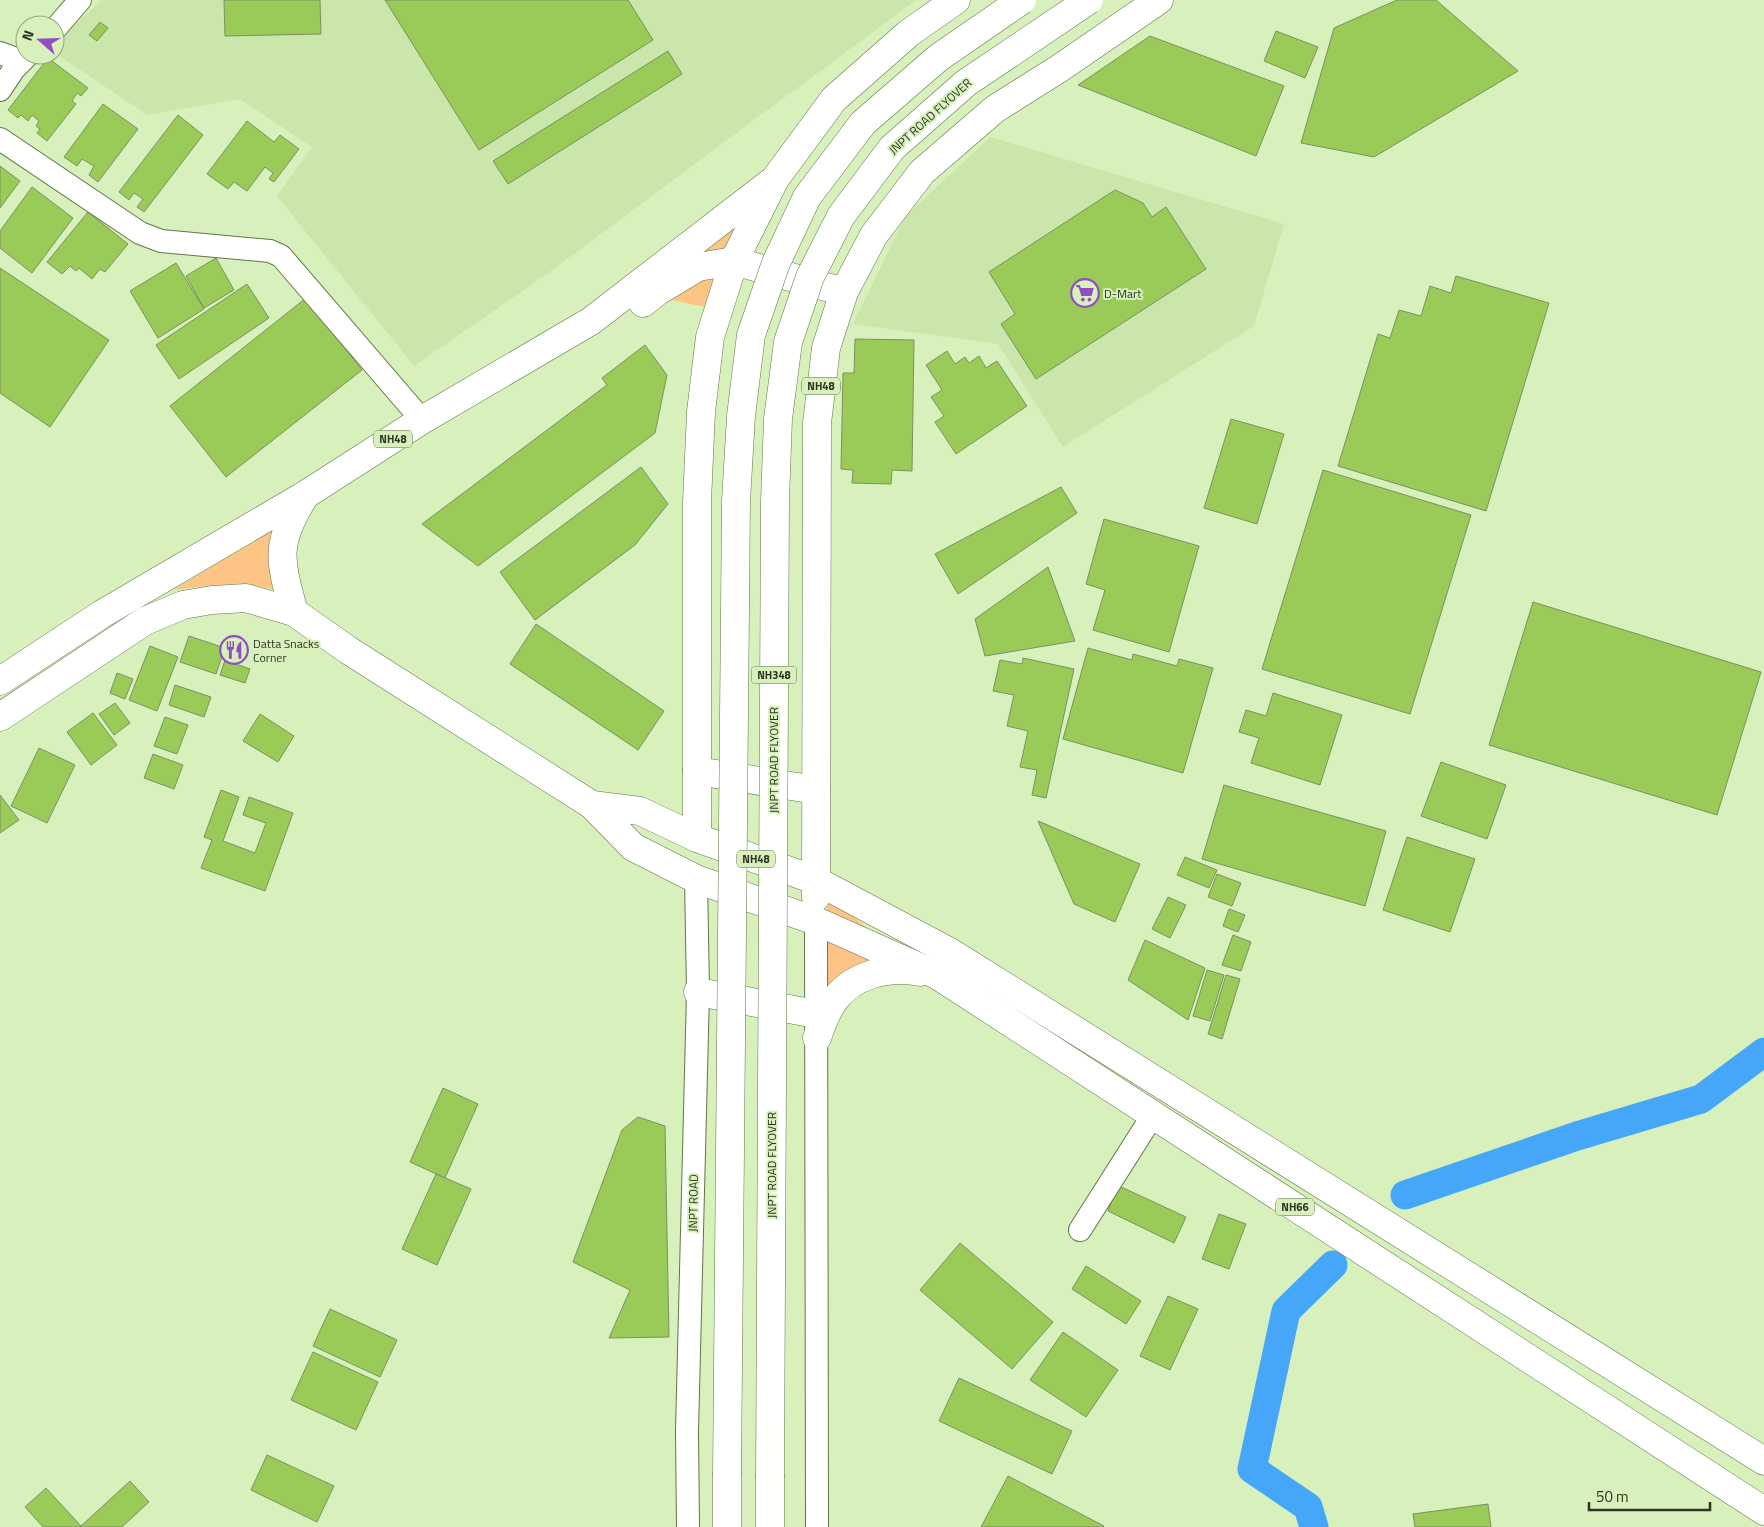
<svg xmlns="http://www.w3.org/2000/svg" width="1764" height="1527" font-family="'Titillium Web',sans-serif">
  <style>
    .built { fill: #cbe6ab }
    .green { fill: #fcc485 }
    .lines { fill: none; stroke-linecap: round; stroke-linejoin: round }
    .river { stroke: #46a6fa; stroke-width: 29 }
    .building { fill: #9aca58; stroke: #7b9160 }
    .minor-casing { stroke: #617646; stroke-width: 24 }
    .highway-casing { stroke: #617646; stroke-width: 29 }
    .minor { stroke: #fff; stroke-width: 22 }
    .highway { stroke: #fff; stroke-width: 28 }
    .highway-bridge-casing { stroke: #617646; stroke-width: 29; stroke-linecap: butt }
    .highway-bridge { stroke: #fff; stroke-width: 28 }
    .labels { text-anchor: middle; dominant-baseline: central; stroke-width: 4; stroke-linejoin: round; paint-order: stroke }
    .shield { fill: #d8f1bc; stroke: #606d50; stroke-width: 1 }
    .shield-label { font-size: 11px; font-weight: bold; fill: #2c3521 }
    .street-label { font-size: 12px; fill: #2c3521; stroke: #d8f1bc }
    .poi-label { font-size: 12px; fill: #2c3521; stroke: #d8f1bc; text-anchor: start }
  </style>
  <rect width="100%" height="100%" fill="#d8f1bc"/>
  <g class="built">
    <path d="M101,0H916L540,279L414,366L277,196L312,147L240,99L147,115L55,53V43Z"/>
    <path d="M990,137L1284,224L1254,326L1063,447L998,344L853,324L905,217Z"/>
  </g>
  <g class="green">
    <path d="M741,219L726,248L705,307L667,299L633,298Z"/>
    <path d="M275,528V589L238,584L206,586L173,590Z"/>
    <path d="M827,895L906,960L827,989Z"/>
  </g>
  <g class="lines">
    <g class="river">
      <path d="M1405,1195L1577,1136L1701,1099L1764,1052"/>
      <path d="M1314,1527L1308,1507L1252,1469L1286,1311L1333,1265"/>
    </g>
  </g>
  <g class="building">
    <path d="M224,0H320L321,34L225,36Z"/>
    <path d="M385,0H628L653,40L479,150Z"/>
    <path d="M1397,0H1436L1518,71L1374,157L1301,143L1334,28Z"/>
    <path d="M100,22L108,28L97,41L89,35Z"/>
    <path d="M1276,31L1318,47L1305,78L1264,61Z"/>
    <path d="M1150,36L1284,86L1256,156L1078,85Z"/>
    <path d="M668,51L682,74L508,184L493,161Z"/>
    <path d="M48,58L88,88L81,96L77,93L72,101L76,104L47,141L37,133L40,129L36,126L39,121L32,115L28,121L21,115L18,118L8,110Z"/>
    <path d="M103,104L138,129L98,182L89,175L94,166L82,159L77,166L64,157Z"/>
    <path d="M178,115L203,135L144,212L137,207L143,199L134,193L129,200L119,192Z"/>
    <path d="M247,121L274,142L280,135L299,149L274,182L269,179L273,173L265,167L247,191L234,182L228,189L207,174Z"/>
    <path d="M0,166L20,181L0,208Z"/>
    <path d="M32,187L73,218L32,273L0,248V231Z"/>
    <path d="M1115,190L1143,203L1152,217L1166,207L1206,269L1036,379L1001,324L1015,314L989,272Z"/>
    <path d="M88,212L128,244L105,272L100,269L92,279L79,268L76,271L70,266L62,274L47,262Z"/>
    <path d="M216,258L234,290L204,308L186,276Z"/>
    <path d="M176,263L204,309L158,338L130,291Z"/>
    <path d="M0,268L109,340L50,427L0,393Z"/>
    <path d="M1456,276L1549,303L1486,511L1338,466L1378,334L1390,338L1399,310L1421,316L1430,286L1451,293Z"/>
    <path d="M247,284L269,318L179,379L156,345Z"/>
    <path d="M306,298L362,370L226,477L170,406Z"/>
    <path d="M855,339L914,340L912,471L892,470L891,484L852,483L853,470L841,469L843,373H854Z"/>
    <path d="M645,345L667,375L655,433L478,566L422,524L607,385L602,378Z"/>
    <path d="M947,351L955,364L965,357L969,363L979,356L986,368L997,361L1027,406L956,454L935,422L944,416L931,397L942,390L926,365Z"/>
    <path d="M1231,419L1284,434L1257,524L1204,508Z"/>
    <path d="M641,467L668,504L635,545L535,620L500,572Z"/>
    <path d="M1323,470L1471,515L1410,714L1262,669Z"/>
    <path d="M1061,487L1077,513L958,594L935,554Z"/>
    <path d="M1104,519L1199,546L1169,652L1093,630L1105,590L1086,584Z"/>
    <path d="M1048,567L1075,641L985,656L975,619Z"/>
    <path d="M1533,602L1761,672L1717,815L1489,745Z"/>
    <path d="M536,624L664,711L638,750L510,664Z"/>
    <path d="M189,636L225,648L216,674L180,662Z"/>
    <path d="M150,646L178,657L157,711L129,700Z"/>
    <path d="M1088,648L1132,660L1133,654L1177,666L1179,659L1213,668L1183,773L1063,739Z"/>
    <path d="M1023,658L1074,669L1046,798L1032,795L1037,770L1020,767L1028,731L1007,726L1014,695L993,691L1000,660L1022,664Z"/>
    <path d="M225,660L250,669L245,683L220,675Z"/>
    <path d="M117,673L133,679L125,699L110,693Z"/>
    <path d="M175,685L211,697L204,717L169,705Z"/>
    <path d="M1273,693L1342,715L1320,785L1251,763L1259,738L1239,732L1246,710L1266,716Z"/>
    <path d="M115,703L130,723L114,735L99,714Z"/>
    <path d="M93,713L117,745L91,765L67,732Z"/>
    <path d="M260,714L294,736L278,762L243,741Z"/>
    <path d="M165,717L188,725L177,754L154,746Z"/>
    <path d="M39,748L75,765L47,823L11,806Z"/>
    <path d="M153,754L183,765L174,789L144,778Z"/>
    <path d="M1441,762L1506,785L1487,839L1421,816Z"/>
    <path d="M1224,785L1386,831L1365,906L1202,859Z"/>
    <path d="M221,790L239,797L223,841L255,853L266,823L243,815L249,797L293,813L265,891L201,868L212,840L204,837Z"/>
    <path d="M0,795L19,820L0,833Z"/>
    <path d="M1038,821L1140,864L1115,922L1074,904Z"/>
    <path d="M1407,837L1475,859L1450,932L1383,910Z"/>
    <path d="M1185,857L1217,870L1209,888L1177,875Z"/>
    <path d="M1217,874L1241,883L1232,906L1208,897Z"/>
    <path d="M1168,897L1186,905L1170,938L1152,929Z"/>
    <path d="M1229,909L1245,915L1238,932L1223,926Z"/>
    <path d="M1233,935L1251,942L1241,971L1222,965Z"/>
    <path d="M1145,940L1205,968L1188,1020L1128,980Z"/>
    <path d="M1207,970L1224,975L1210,1021L1193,1016Z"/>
    <path d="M1226,975L1240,979L1222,1039L1208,1034Z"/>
    <path d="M443,1088L478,1104L445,1178L410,1162Z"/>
    <path d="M638,1117L665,1126L669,1337L609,1338L630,1290L573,1262L622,1130Z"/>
    <path d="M436,1174L471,1189L437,1265L402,1249Z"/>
    <path d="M1117,1185L1186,1217L1174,1243L1108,1211Z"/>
    <path d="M1219,1214L1246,1224L1229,1269L1202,1259Z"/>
    <path d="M960,1243L1053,1322L1012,1369L920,1290Z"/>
    <path d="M1086,1266L1141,1301L1126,1324L1072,1289Z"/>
    <path d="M1168,1296L1198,1309L1170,1370L1140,1356Z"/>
    <path d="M330,1309L397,1340L380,1377L313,1346Z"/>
    <path d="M1063,1332L1118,1370L1086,1417L1030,1380Z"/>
    <path d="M313,1352L378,1382L356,1430L291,1400Z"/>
    <path d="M959,1378L1072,1431L1052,1474L939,1421Z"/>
    <path d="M267,1455L334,1486L317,1522L251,1490Z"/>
    <path d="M1008,1476L1104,1526L1103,1527H981Z"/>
    <path d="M130,1481L149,1502L122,1527H43L25,1507L46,1488L81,1526Z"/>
    <path d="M1488,1504L1491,1527H1415L1413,1514Z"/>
  </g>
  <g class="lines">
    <defs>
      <g id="minor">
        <path d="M55,29L80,0"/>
        <path d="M0,53L22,61"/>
        <path d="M0,90L14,69L28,55"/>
        <path d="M0,139L140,233L161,241L270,251L281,256L422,420"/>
        <path d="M816,921L817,1527"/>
        <path d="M1080,1230L1153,1115"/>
        <path d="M688,1527L687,1431L698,992L696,879"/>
      </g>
      <g id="highway">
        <path d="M643,303L658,291L698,267L734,261L844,292"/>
        <path d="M294,612C279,558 275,545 305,495"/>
        <path d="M0,681L102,614L305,495L422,420L591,321L770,183"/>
        <path d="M0,717L145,621L183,605L212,600L246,598L294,612L348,650L592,805L633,847L696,879L816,921L937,975L1764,1511"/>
        <path d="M697,771L816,790"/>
        <path d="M592,805L640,811L697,838L815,880L950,952L1764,1461"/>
        <path d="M697,838V502L701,412L710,337L734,261L775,179L834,99L909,33L956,0"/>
        <path d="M816,897L817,423L826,348L844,292L874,235L922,172L995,109L1060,68L1159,0"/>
        <path d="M698,992L816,1014"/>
        <path d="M817,1038C821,1026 826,1013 833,1002C852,974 889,966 921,972"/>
        <path d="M727,1527V1475"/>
        <path d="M770,1527V1477"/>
      </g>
    </defs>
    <use href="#minor" class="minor-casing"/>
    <use href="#highway" class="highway-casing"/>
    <use href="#minor" class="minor"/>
    <use href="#highway" class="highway"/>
    <defs>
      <g id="highway-bridge">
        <path d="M727,1475L736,501L741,416L751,335L776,263L807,197L863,123L938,58L1022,0"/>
        <path d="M770,1477L775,501L778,419L788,342L810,277L841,216L892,148L966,83L1089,0"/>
      </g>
    </defs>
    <use href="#highway-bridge" class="highway-bridge-casing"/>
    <use href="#highway-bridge" class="highway-bridge"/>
  </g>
  <defs>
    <symbol id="supermarket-ring" viewBox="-11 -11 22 22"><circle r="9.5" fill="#d8f1bc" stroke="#914dc2" stroke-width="1.5"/><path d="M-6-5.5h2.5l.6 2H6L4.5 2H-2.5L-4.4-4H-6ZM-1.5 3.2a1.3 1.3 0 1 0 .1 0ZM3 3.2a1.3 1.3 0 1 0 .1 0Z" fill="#914dc2"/></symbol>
    <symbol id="restaurant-ring" viewBox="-11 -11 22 22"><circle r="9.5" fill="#d8f1bc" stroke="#914dc2" stroke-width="1.5"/><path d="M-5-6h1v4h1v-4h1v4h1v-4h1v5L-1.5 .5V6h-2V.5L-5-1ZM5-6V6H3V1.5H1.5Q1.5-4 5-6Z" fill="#914dc2"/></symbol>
  </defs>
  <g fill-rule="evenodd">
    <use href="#supermarket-ring" x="1069" y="277" width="32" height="32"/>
    <use href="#restaurant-ring" x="218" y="634" width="32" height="32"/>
  </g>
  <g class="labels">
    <g class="shield">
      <rect x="802" y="377.5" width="38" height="17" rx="4"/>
      <rect x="374" y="430.5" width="38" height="17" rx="4"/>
      <rect x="751.5" y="666.5" width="45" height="17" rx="4"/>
      <rect x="737" y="850.5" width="38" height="17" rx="4"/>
      <rect x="1276" y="1198.5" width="38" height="17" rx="4"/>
    </g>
    <g class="shield-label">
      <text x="821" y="386">NH48</text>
      <text x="393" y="439">NH48</text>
      <text x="774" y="675">NH348</text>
      <text x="756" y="859">NH48</text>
      <text x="1295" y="1207">NH66</text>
    </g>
    <g class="street-label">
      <text transform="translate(930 116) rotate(-42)">JNPT ROAD FLYOVER</text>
      <text transform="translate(773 760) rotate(-90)">JNPT ROAD FLYOVER</text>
      <text transform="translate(771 1165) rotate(-90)">JNPT ROAD FLYOVER</text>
      <text transform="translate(693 1203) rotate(-89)">JNPT ROAD</text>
    </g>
    <g class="poi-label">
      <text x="1104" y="293">D-Mart</text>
      <text x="253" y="643">Datta Snacks<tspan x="253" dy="14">Corner</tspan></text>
    </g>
  </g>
  <g transform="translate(40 40) rotate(290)"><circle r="24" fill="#d8f1bc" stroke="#93a67e"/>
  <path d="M0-4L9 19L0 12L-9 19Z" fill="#914dc2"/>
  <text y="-8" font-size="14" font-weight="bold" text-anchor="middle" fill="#2c3521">N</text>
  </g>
  <path d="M1589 1502v8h121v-8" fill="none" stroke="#2c3521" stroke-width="2.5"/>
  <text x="1596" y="1502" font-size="15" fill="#2c3521" stroke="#d8f1bc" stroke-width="4" paint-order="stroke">50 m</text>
</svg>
